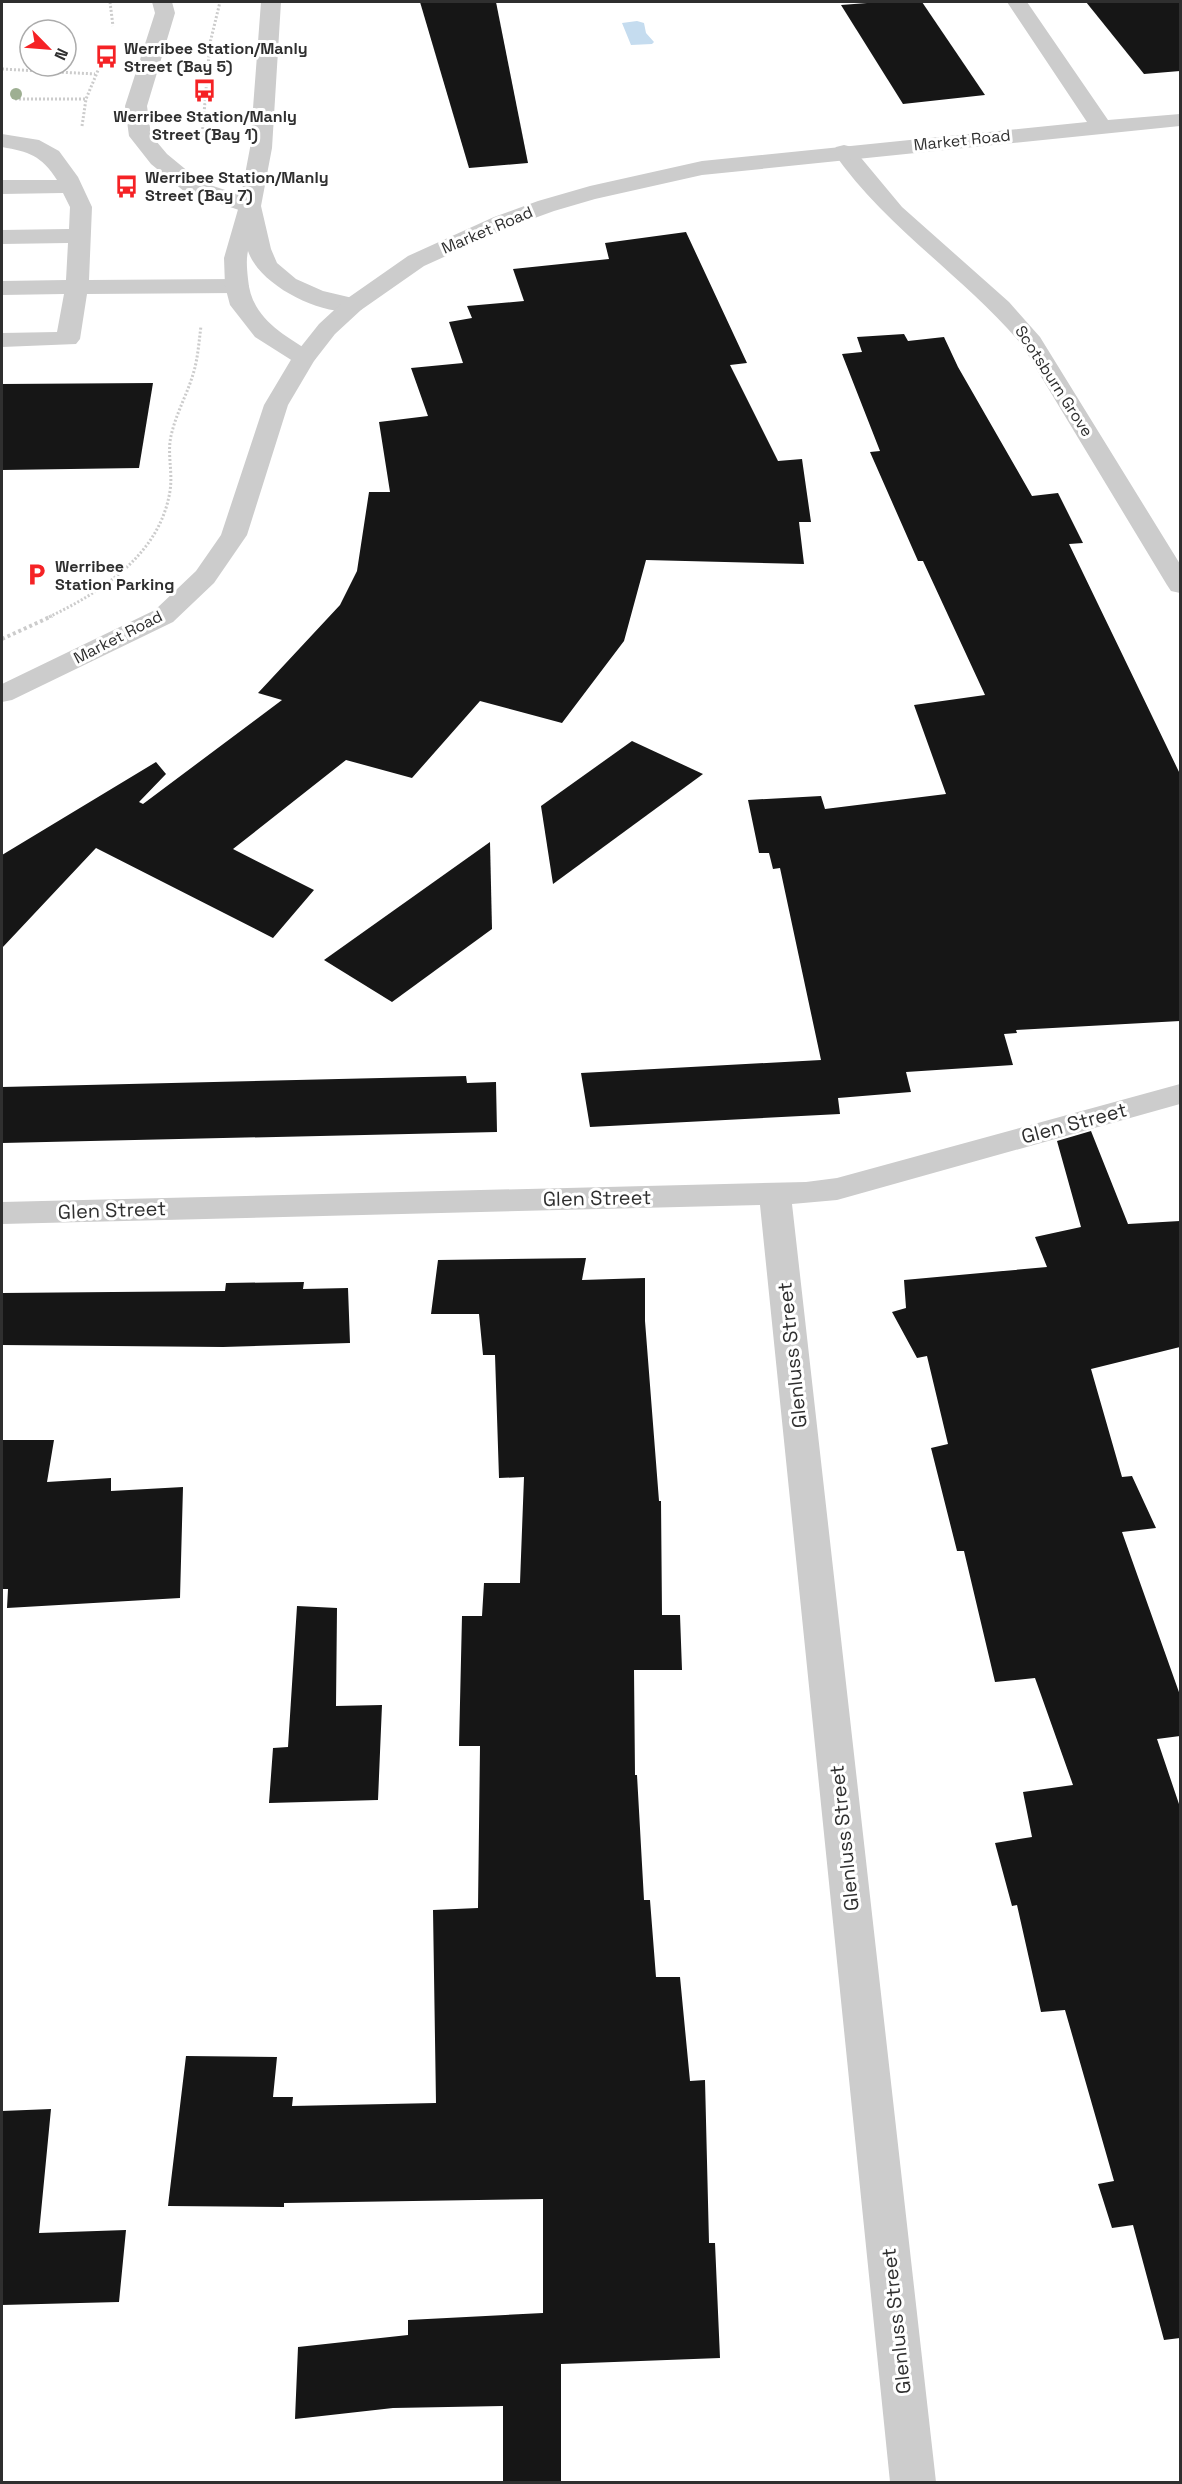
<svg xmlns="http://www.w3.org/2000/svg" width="1182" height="2484" font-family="'Space Grotesk',sans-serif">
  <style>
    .water { fill: #c5dcef }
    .building { fill: #161616 }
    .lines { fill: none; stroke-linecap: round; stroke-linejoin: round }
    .path-far1 { stroke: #ccc; stroke-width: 3; stroke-dasharray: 2 2; stroke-linecap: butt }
    .path { stroke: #ccc; stroke-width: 4; stroke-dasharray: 3 3; stroke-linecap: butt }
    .service { fill: #ccc; fill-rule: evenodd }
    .minor { fill: #ccc; fill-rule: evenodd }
    .tertiary { fill: #ccc; fill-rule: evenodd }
    .tree { fill: #9eaf92 }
    .labels { text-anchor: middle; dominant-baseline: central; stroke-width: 6; stroke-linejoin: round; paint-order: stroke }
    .far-poi-label { font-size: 16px; font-weight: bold; fill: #2f2f2f; stroke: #fff; text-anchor: start }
    .far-street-label { font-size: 16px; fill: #2f2f2f; stroke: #fff }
    .street-label { font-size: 20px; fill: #2f2f2f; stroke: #fff }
  </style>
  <rect width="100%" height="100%" fill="#fff"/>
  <path class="water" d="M637,21L644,23L646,33L654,42L652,44L631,45L622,23Z"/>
  <g class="building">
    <path d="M420,2H496L528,163L469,168Z"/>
    <path d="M880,2H922L985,95L903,104L841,5Z"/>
    <path d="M1086,2H1180V71L1144,74Z"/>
    <path d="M686,232L747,363L730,365L778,461L802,459L811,522H799L804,564L646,560L624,641L562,723L480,701L412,778L346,760L233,849L314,890L273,938L96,848L2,948V855L156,762L166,774L139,802L143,804L282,700L258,693L340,605L357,571L369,492H390L379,422L428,416L411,368L463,363L449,322L472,318L467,306L524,301L513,269L609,259L605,243Z"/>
    <path d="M904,334L908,341L944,337L958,367L1032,496L1058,493L1083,543L1069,544L1180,774V1021L1016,1030L1017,1033L1004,1034L1013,1065L906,1072L911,1092L838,1098L840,1114L590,1127L581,1073L821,1060L780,868L773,869L769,853H759L748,800L821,796L825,809L946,794L914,705L985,695L923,561H918L870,452L880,451L842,354L862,352L857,337Z"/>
    <path d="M153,383L139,468L2,470V384Z"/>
    <path d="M632,741L703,774L553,884L541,806Z"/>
    <path d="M490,842L492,929L392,1002L324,960Z"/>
    <path d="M466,1076L467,1083L496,1082L497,1132L2,1143V1087Z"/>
    <path d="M1091,1131L1128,1224L1180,1221V1347L1091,1369L1122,1477L1132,1476L1156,1528L1122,1532L1180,1695V1736L1157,1739L1180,1807V2338L1164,2340L1133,2225L1112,2228L1098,2184L1114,2181L1065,2010L1041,2012L1017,1905L1012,1906L995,1843L1032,1837L1023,1792L1073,1785L1035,1678L995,1682L964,1551H957L931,1448L948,1444L927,1356L917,1358L892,1312L906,1308L904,1280L1047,1267L1035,1237L1081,1227L1057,1141Z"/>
    <path d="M586,1258L582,1280L645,1278V1321L659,1501H661L662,1615H680L682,1670H634L635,1775H637L644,1900H650L656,1977H680L690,2081L705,2080L709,2243H715L720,2358L561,2364V2482H503V2406L393,2408L295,2419L298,2347L408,2335V2320L543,2313V2199L284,2203V2207L168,2206L186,2056L277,2057L273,2097H293L292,2106L436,2103L433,1910L478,1908L480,1746H459L462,1616H482L484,1583H520L524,1477L499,1478L495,1355H483L479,1314H431L438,1260Z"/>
    <path d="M304,1282L303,1289L348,1288L350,1343L223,1347L2,1345V1293L225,1291L226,1283Z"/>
    <path d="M2,1440H54L47,1482L111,1478V1491L183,1487L180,1598L7,1608L8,1589H2Z"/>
    <path d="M297,1606L337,1608L336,1706L382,1705L378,1800L269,1803L273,1748L288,1747Z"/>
    <path d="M51,2109L39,2233L126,2230L119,2302L2,2305V2111Z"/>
  </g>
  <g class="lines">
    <g class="path-far1">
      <path d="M110,2L113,26"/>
      <path d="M2,69L95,74"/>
      <path d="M15,99H86"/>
      <path d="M82,126L86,99L99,68"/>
      <path d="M202,137L210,43L220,2"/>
      <path d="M49,617C103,591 160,554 170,491C173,472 167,454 171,436C176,413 188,393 194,371C198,357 199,341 201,326"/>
    </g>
    <path class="path" d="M2,639L52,616"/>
    <g class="service">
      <path d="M152,2H172L175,13L147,106L151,135L167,154L201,182L258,201L261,206L258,211L250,213L242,211L185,192L151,164L129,136L125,106L155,13Z"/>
      <path d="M2,134L39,140L59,151L78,177L92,207L89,280L237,279L245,281L249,286L245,291L237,293L87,294L80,339L76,344L2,347V333L57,332L64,294L2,295V281L66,280L68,243L2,244V230L69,229L70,207L63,193L2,194V180H57C41,155 29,152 2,147Z"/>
    </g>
    <g class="minor">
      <path d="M261,2H281L272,148L261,206L271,249L277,263L296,279L323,291L361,300L365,305L361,310C327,319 260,287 248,251C246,260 247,269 248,279C251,318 283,334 312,353L316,358L312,363L304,365L296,363L255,337L230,305L225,286L224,258L239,206L250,148Z"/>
      <path d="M844,145L852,147L902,207L1009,302L1040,337L1180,564V593L1171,591L1167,585L1022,345C963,275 887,229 833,152L836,147Z"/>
      <path d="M1180,1084V1104L837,1200L792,1204L936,2482H890L760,1205L2,1224V1202L806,1182L837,1178Z"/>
    </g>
    <path class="tertiary" d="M1007,2H1027L1108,120L1180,114V126L702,175L595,199L554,211L510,227L424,266L361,310L335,334L314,361L288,405L247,535L214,583L173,622L12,700L2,702V684L155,610L196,571L221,535L264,405L292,358L319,324L345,300L408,256L494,217L538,201L590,186L702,161L1087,122Z"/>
  </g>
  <circle class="tree" cx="16" cy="94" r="6"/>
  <defs>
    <symbol id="bus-bare" viewBox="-9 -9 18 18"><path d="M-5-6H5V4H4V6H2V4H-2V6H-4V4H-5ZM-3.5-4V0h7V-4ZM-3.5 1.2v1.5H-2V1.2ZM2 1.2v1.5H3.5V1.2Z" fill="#f52225" stroke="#fff" stroke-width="2.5" paint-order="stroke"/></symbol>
    <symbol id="parking-bare" viewBox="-9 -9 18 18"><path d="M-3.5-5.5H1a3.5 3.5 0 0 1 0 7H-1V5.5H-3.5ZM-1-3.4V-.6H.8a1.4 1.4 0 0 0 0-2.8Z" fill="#f52225" stroke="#fff" stroke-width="2.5" paint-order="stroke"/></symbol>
  </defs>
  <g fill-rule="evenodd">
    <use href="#bus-bare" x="90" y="40" width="33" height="33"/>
    <use href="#bus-bare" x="188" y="74" width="33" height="33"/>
    <use href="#bus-bare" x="110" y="170" width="33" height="33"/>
    <use href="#parking-bare" x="20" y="558" width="33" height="33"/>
  </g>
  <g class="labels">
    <g class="far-poi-label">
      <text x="124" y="48">Werribee Station/Manly<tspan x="124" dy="18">Street (Bay 5)</tspan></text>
      <text x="205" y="116" text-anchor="middle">Werribee Station/Manly<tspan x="205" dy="18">Street (Bay 1)</tspan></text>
      <text x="145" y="177">Werribee Station/Manly<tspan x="145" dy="18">Street (Bay 7)</tspan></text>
      <text x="55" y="566">Werribee<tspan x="55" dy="18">Station Parking</tspan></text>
    </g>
    <g class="far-street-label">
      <text transform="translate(962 140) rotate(-6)">Market Road</text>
      <text transform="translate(487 230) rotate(-23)">Market Road</text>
      <text transform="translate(1054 381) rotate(57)">Scotsburn Grove</text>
      <text transform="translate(118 637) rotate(-27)">Market Road</text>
    </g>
    <g class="street-label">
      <text transform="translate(1074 1123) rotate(-15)">Glen Street</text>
      <text transform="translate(597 1198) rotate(-1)">Glen Street</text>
      <text transform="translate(112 1210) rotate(-2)">Glen Street</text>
      <text transform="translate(792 1355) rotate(-96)">Glenluss Street</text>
      <text transform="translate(844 1838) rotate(-96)">Glenluss Street</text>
      <text transform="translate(896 2321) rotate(-96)">Glenluss Street</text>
    </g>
  </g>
  <rect width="1182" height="2484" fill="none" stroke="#2f2f2f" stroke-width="6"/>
  <g transform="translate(48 48) rotate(115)"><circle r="28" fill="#ffffff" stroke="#acacac" stroke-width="1.5"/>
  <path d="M0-4.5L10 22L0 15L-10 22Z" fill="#f52225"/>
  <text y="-9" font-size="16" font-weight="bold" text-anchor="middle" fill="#2f2f2f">N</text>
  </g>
</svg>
